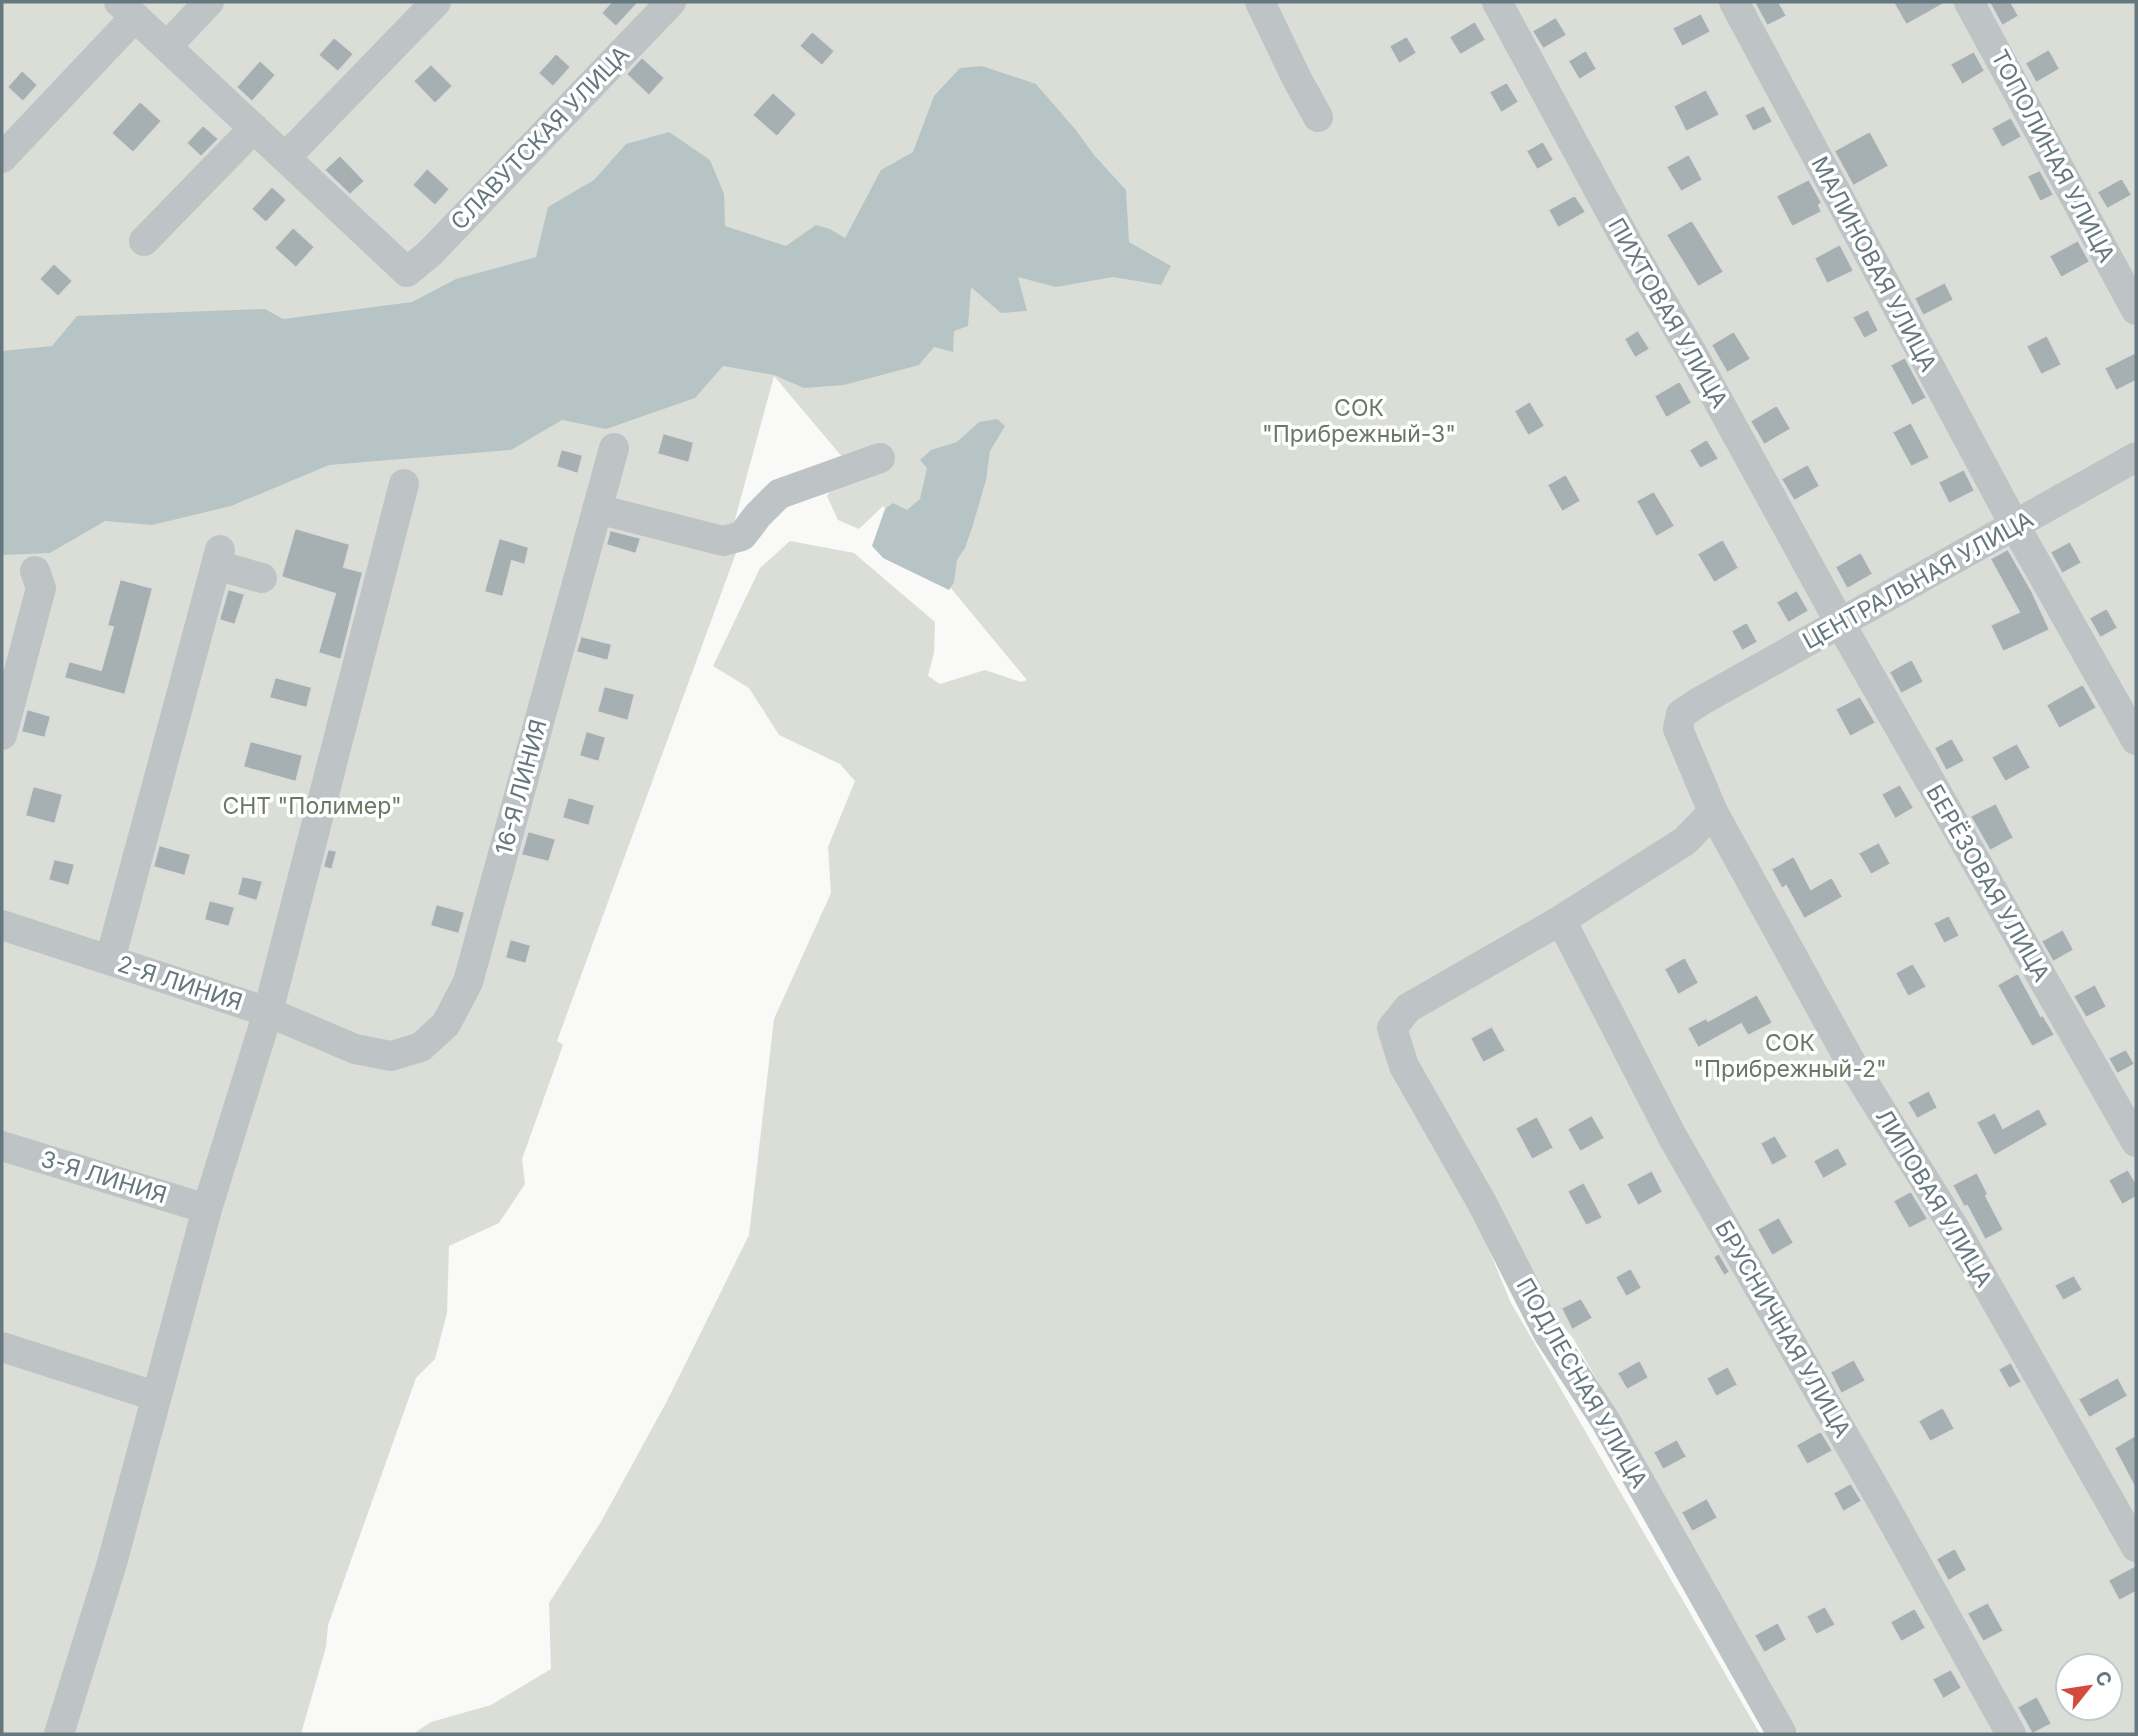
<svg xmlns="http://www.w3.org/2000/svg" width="2138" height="1736" font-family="Inter,sans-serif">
<rect width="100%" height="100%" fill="#f9f9f7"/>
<!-- green -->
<path fill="#daded7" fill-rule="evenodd" d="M2,2h2134v1732h-337l-226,-396 -95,-115 32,78 250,433h-1347l18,-12 60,-17 60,-36 -2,-66 53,-83 65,-119 82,-166 25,-216 57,-126 -3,-46 27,-66 -15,-17 -61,-29 -30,-47 -36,-22 47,-98 30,-27 64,12 81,69 -1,31 -6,23 12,8 45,-14 36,12 6,-2 -144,-174 -24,23 -21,-9 -11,-24 14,-21 13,-4 -80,-95 -43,158 5,19 -179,488 6,4 -41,114 3,25 -26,39 -50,23 -2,67 -12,46 -19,19 -88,247 -2,22 -25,87h-299zM2068,1666h42v42h-42z"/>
<!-- water -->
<path fill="#b6c4c6" d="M982,66l54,18 39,45 19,26 32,35 3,52 42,24 -10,19 -48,-8 -57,10 -38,-10 9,34 -26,2 -30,-26 -3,39 -14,5 -1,21 -19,-5 -15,18 -75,20 -40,3 -30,-13 -51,-9 -28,32 -89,31 -44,-9 -51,30 -182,15 -98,41 -79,19 -47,-4 -55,32 -48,2v-204l50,-5 25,-30 188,-7 18,10 129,-17 44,-23 80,-22 12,-50 46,-27 32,-36 43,-12 41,28 14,34 1,32 61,20 30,-21 14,4 15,9 36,-68 32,-18 21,-56 26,-28z
M997,419l8,7 -15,25 -4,29 -13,45 -8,23 -8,12 -3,22 -5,8 -66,-32 -11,-12 13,-37 8,-6 14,7 13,-11 7,-31 -7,-8 11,-10 26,-8 22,-20z"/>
<!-- building -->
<path fill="#a6b0b3" stroke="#dbdbd9" stroke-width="2" d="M611,2h28l-23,25 -15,-14z
M1754,2h25l8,14 -20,10z
M1893,2h54l-41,23z
M1989,2h22l8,14 -17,10z
M1701,13l10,19 -29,15 -10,-19z
M1556,17l11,18 -24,14 -11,-18z
M1475,21l11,19 -26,15 -11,-18z
M812,31l23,20 -13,15 -23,-20z
M1407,36l10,17 -18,11 -10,-18z
M334,37l20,17 -16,18 -20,-17z
M2049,49l11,20 -24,14 -11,-20z
M1586,50l11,19 -18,11 -11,-19z
M1974,51l11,20 -23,14 -12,-21z
M556,53l15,14 -18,20 -15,-14z
M642,57l23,21 -16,18 -23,-22z
M260,60l16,15 -24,27 -16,-15z
M431,64l22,22 -18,18 -22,-23z
M22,70l16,15 -15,17 -16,-15z
M1507,82l12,20 -18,11 -12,-21z
M1706,89l14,26 -34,17 -13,-26z
M773,92l24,22 -20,23 -25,-22z
M140,101l22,20 -29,32 -22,-20z
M1764,105l9,17 -20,10 -9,-17z
M2011,117l11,20 -20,11 -11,-20z
M203,125l16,14 -18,18 -15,-14z
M1870,131l19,35 -36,20 -19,-35z
M1543,141l11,19 -17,10 -11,-19z
M1689,154l14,26 -22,12 -15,-25z
M340,155l25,26 -15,14 -26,-25z
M427,168l23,21 -15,17 -23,-21z
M2040,170l14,25 -14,7 -13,-26z
M2122,178l10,17 -25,14 -10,-17z
M1809,179l13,24 -3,2 3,7 -30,15 -16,-31z
M272,186l15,14 -21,23 -15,-14z
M1575,195l11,17 -28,16 -10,-18z
M1692,220l32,52 -26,15 -32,-52z
M293,227l22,20 -19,21 -22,-20z
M2078,240l12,22 -29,16 -12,-22z
M1840,244l14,27 -27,13 -13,-26z
M54,263l19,18 -15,16 -19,-18z
M1945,282l9,18 -31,16 -9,-18z
M1868,309l11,22 -15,8 -12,-22z
M1638,330l12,19 -15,9 -11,-19z
M1734,331l17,28 -24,14 -16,-28z
M2047,335l15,30 -21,10 -15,-29z
M2136,352v29l-20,10 -12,-23z
M1905,357l22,41 -15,8 -22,-41z
M1680,381l12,22 -26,15 -12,-22z
M1530,401l15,25 -17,10 -14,-25z
M1777,405l14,24 -27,16 -14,-24z
M1911,422l19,36 -19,9 -19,-35z
M663,433l31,9 -5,21 -32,-9z
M1707,439l12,20 -19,10 -11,-19z
M561,449l22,6 -5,19 -22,-7z
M1808,464l12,22 -26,15 -13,-22z
M1964,469l11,22 -26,13 -11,-22z
M1566,474l15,27 -19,11 -15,-27z
M1654,491l21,35 -19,11 -20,-36z
M295,528l55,16 -6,23 19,5 -22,88 -23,-7 17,-59 -54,-17z
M610,530l31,8 -5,16 -30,-9z
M499,538l30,9 -4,18 -13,-4 -9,36 -19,-5z
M1723,539l16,29 -25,15 -17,-29z
M2070,541l12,22 -20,11 -12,-22z
M2008,549l24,42 18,39 -47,22 -13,-27 29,-13 -29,-53z
M1861,552l12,22 -26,15 -12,-22z
M120,579l33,9 -28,107 -61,-17 5,-17 32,9 12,-43 -6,-1z
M228,589l17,5 -10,31 -16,-5z
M1797,590l12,21 -21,12 -12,-21z
M2107,608l11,20 -18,10 -11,-20z
M1747,622l11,20 -16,9 -11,-20z
M581,636l31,8 -4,17 -32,-9z
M1912,659l12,23 -23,12 -12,-22z
M275,677l37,10 -5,21 -38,-10z
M2083,684l14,24 -38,21 -13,-24z
M604,686l31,8 -7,27 -31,-9z
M1860,696l16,27 -26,14 -15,-28z
M27,709l24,7 -6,22 -24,-6z
M586,731l20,6 -7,25 -20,-6z
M1952,738l13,23 -19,10 -12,-23z
M250,741l53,14 -7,27 -53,-15z
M2017,743l14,25 -26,14 -14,-25z
M1900,784l14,24 -19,11 -14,-25z
M33,786l30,8 -8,30 -30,-8z
M568,797l27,8 -6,21 -27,-8z
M1996,803l18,35 -24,13 -20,-35z
M528,831l28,8 -7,23 -28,-7z
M1879,842l12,22 -20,11 -13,-22z
M159,845l32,9 -6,22 -32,-9z
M328,849l9,2 -5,19 -9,-3z
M1794,856l17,33 21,-12 11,20 -39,22 -18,-33 -4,3 -11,-20z
M54,859l21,5 -6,22 -21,-6z
M242,876l21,5 -6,20 -20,-6z
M209,900l26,7 -6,20 -25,-7z
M436,904l29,8 -6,22 -29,-8z
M1949,915l11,21 -16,8 -11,-21z
M2063,929l11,21 -21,12 -12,-21z
M510,939l21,6 -5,19 -21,-6z
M1685,957l14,26 -21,12 -14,-26z
M1913,963l14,24 -19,10 -13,-24z
M2018,973l23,43 2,-1 12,20 -23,12 -35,-62z
M2095,984l12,23 -21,11 -13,-22z
M1757,994l16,29 -25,13 -7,-12 -43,24 -11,-20 19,-10 2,3z
M1492,1026l14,25 -23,12 -13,-25z
M2126,1049l9,15 -18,10 -9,-16z
M1929,1090l9,18 -21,11 -10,-17z
M2039,1108l9,17 -54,31 -18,-34 19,-10 8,16z
M1592,1115l13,23 -25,14 -13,-23z
M1537,1116l17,32 -22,12 -17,-32z
M1775,1135l13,22 -16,9 -12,-23z
M1838,1147l10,18 -25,14 -10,-18z
M2128,1169l8,14v14l-14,8 -14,-25z
M1652,1170l11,22 -25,14 -12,-22z
M1977,1172l11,22 -2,2 18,34 -19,10 -18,-34 -3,1 -12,-22z
M1584,1182l19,36 -17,8 -19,-35z
M1911,1191l17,28 -19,10 -16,-28z
M1779,1217l15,26 -22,13 -15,-27z
M1719,1253l11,19 -6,4 -11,-19z
M1631,1268l11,20 -16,9 -11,-20z
M2074,1275l9,15 -20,11 -9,-16z
M1581,1298l12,20 -21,12 -11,-22z
M1854,1359l12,22 -25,13 -11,-22z
M1640,1360l9,18 -22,12 -10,-17z
M2011,1362l11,20 -13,7 -11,-20z
M1728,1366l10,19 -22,12 -10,-19z
M2118,1377l10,19 -39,22 -11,-19z
M1943,1407l12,22 -25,13 -12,-21z
M1821,1431l12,20 -26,14 -11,-20z
M2136,1435v55l-22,-42z
M1677,1439l10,18 -24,13 -10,-18z
M1851,1483l11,18 -19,11 -10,-19z
M1707,1498l11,20 -26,14 -11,-20z
M1955,1548l12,22 -19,11 -12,-22z
M2136,1565v27l-17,9 -11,-21z
M1988,1602l16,29 -21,11 -16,-29z
M1825,1606l11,19 -20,10 -10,-19z
M1915,1608l11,20 -25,14 -11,-20z
M1778,1622l9,18 -23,13 -10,-18z
M1951,1669l11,19 -19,11 -11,-20z
M2037,1696l15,28 -20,10 -15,-27z"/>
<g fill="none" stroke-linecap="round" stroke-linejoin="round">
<!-- minor -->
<path stroke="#bec4c6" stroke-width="30" d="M119,2l288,270 23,-19 241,-251
M1260,2l37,77 21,38
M1497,2l131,242 63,107 149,272 296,519
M1734,2l281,524 121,214
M1969,2l167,308
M167,46l42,-44
M286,157l150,-155
M2,158l133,-141
M144,241l110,-113
M2136,457l-437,245 -18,12 -3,15 35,83 136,247 106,170 181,318
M597,509l126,32 19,-5 16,-21 21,-21 101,-36
M216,565l46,13
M2,735l39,-147 -6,-17
M1713,812l-28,29 -124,79 -153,88 -16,20 12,38 78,137 66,130 57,87 177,314
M1561,920l111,216 212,369 127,229
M2,925l266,87 87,37 36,7 30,-9 25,-23 22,-42 146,-534
M110,960l110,-410
M2,1146l205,63
M2,1347l153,49
M59,1734l53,-171 95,-354 61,-197 136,-528"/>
</g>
<g text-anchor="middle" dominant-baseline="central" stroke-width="7" stroke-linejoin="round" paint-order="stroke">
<!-- street labels -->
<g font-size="23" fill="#66787f" stroke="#fff">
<text transform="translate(540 138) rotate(-46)">СЛАВУТСКАЯ УЛИЦА</text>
<text transform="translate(2053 156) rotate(62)">ТОПОЛИНАЯ УЛИЦА</text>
<text transform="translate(1874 264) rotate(62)">МАЛИНОВАЯ УЛИЦА</text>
<text transform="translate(1668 313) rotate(60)">ПИХТОВАЯ УЛИЦА</text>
<text transform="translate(1918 580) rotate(-29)">ЦЕНТРАЛЬНАЯ УЛИЦА</text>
<text transform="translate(521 787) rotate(-75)">16-Я ЛИНИЯ</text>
<text transform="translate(1988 883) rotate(60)">БЕРЁЗОВАЯ УЛИЦА</text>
<text transform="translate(180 983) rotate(18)">2-Я ЛИНИЯ</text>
<text transform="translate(104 1177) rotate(17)">3-Я ЛИНИЯ</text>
<text transform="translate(1934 1198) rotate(59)">ЛИПОВАЯ УЛИЦА</text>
<text transform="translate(1783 1329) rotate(60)">БРУСНИЧНАЯ УЛИЦА</text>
<text transform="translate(1582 1383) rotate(60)">ПОДЛЕСНАЯ УЛИЦА</text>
</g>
<!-- park labels -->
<g font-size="23" fill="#6b7865" stroke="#fff">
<text x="1359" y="408">СОК<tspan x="1359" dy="26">"Прибрежный-3"</tspan></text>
<text x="312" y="806">СНТ "Полимер"</text>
<text x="1790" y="1043">СОК<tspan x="1790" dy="26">"Прибрежный-2"</tspan></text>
</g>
</g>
<!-- border -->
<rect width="2138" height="1736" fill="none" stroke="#66787f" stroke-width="7"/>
<!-- north arrow -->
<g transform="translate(2089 1687) rotate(60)"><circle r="33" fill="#ffffff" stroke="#c2c9cc" stroke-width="2"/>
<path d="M0-5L12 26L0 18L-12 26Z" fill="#d44a3d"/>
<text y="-10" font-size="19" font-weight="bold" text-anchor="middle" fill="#66787f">С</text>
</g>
</svg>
